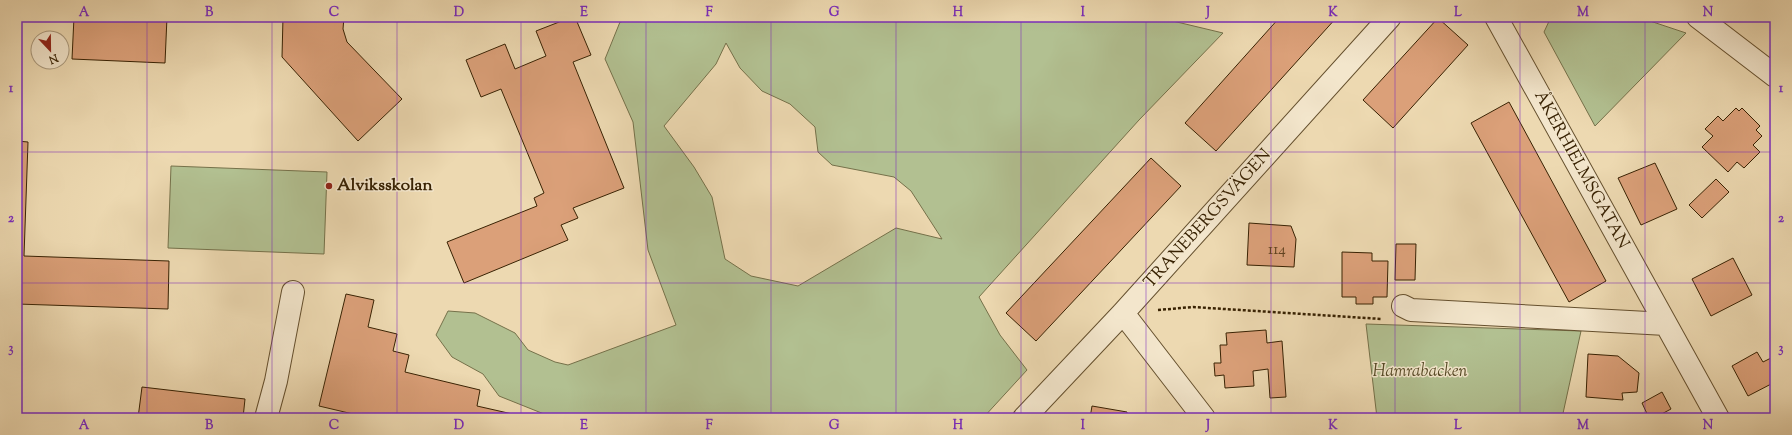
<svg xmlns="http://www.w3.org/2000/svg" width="1792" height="435" font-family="'Sorts Mill Goudy',serif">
<rect width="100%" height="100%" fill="#edd9b1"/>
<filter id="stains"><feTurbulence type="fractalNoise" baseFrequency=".005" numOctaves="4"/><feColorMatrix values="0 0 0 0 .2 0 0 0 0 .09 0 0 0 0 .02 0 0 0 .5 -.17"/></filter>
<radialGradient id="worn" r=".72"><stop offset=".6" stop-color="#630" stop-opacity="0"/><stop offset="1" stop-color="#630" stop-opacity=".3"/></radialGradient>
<!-- green -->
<path fill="#b2c091" stroke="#75714a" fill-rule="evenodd" d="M644,17h512l67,16 -84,87 -160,177 21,38 27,35 -44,48h-429l-55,-22 -16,-22 -31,-17 -16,-22 12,-24 27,2 40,20 13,17 27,12 13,3 108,-40 -28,-75 -15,-128 -28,-63 15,-37zM726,43l14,25 22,23 28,13 25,23 3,25 14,13 62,12 17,14 31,48 -46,-11 -98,58 -47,-10 -26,-17 -13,-62 -18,-30 -30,-41 52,-62z
M1551,17h87l48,16 -91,93 -51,-94z
M171,166l156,6 -3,82 -156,-6z
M1366,324l215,7 -19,87h-185z"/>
<!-- building -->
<path fill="#dba079" stroke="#382203" d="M17,17h2l-1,34h-1z
M74,17h93l-2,46 -93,-4z
M283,17h61l-1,12 4,13 55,57 -44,42 -76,-84z
M572,17h3l16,38 -18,7 51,126 -51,20 5,10 -17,7 7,15 -104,43 -17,-41 90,-36 -3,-8 10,-5 -43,-104 -20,8 -15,-37 39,-16 10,25 31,-13 -10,-25z
M1280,17h57l-121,134 -31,-28z
M1438,18l30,27 -75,83 -30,-28z
M1509,102l97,179 -37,21 -98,-179z
M1736,108l3,3 3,-3 18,18 -4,4 6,6 -9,9 7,7 -16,16 -7,-6 -9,10 -26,-25 11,-11 -8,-7 13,-13 5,5z
M17,141l11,1 -4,114 145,5 -1,48 -151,-5z
M1151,158l30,28 -145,155 -30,-28z
M1655,163l22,46 -36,16 -23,-47z
M1716,179l13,13 -27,26 -13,-13z
M1249,223l42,3 5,13 -2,28 -47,-2z
M1396,244h20l-1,36h-20z
M1342,252l30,1v8h16l-1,36h-14v7h-17v-7h-14z
M1733,258l19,37 -41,21 -19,-37z
M346,294l28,6 -6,27 29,7 -4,17 16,4 -4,17 75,18 -3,16 53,12h-160l-51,-12z
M1266,330l1,13 15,-2 4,56 -16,1 -2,-29 -15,2 1,15 -29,2 -1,-13 -9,1 -1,-13h7l-1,-18h7l-1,-12z
M1757,352l6,10 12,-6v26l-27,14 -16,-30z
M1588,354l30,2 21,17 -2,19 -15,1 1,7 -37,-3z
M142,387l103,12 -2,19h-105z
M1662,392l9,17 -17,9h-5l-7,-15z
M1092,406l35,6v6h-37z"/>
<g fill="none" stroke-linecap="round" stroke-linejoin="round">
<defs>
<path id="minor" d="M1496,17l222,401
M1698,17l77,59
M1403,306l8,4 255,14
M1123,313l81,105
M266,418l10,-37 17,-89
M1024,418l99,-105 267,-296"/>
</defs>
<!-- minor casing -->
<use href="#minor" stroke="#65502e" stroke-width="24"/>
<!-- path -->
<path stroke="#382203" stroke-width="2.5" stroke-dasharray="3 2" stroke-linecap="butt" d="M1158,310l35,-3 189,12"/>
<!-- minor -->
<use href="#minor" stroke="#f3e6cc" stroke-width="22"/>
</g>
<!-- grid -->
<path fill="none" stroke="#7b2cbf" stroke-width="1" stroke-opacity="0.55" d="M147,17v401M272,17v401M397,17v401M521,17v401M646,17v401M771,17v401M896,17v401M1021,17v401M1146,17v401M1271,17v401M1395,17v401M1520,17v401M1645,17v401M17,152h1758M17,283h1758"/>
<!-- markers -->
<circle fill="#8f2418" stroke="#f3e6cc" stroke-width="1.5" cx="329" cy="186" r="4"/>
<g text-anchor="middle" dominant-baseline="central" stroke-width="3" stroke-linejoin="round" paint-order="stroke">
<!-- number labels -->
<g font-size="15" fill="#614220">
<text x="1277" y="250">114</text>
</g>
<!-- street labels -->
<g font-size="17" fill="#382203" stroke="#f3e6cc">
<text transform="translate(1581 170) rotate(61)">ÅKERHIELMSGATAN</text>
<text transform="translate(1208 219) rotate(-48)">TRANEBERGSVÄGEN</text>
</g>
<!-- poi labels -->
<g font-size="17" font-weight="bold" fill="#382203" stroke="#f3e6cc" text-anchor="start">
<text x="337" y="186">Alviksskolan</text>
</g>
<!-- park labels -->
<g font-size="17" font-style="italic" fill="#564a26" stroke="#f3e6cc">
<text x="1420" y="372">Hamrabacken</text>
</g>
</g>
<!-- margin -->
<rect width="1792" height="435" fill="none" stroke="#edd9b1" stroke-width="44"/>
<!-- north arrow -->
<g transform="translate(50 50) rotate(158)"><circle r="19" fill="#f3e6cc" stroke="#a8987c"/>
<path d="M0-3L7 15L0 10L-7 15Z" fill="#8f2418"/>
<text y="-6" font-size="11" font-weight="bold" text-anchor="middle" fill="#382203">N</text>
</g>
<rect x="22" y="22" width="1748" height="391" fill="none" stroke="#7b2cbf" stroke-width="1.5"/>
<g font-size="13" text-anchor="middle" font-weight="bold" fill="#7b2cbf">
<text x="84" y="16">A</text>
<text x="209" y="16">B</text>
<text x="334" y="16">C</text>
<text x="459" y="16">D</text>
<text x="584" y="16">E</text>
<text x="709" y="16">F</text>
<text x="834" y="16">G</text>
<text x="958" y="16">H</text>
<text x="1083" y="16">I</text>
<text x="1208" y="16">J</text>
<text x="1333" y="16">K</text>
<text x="1458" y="16">L</text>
<text x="1583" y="16">M</text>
<text x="1708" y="16">N</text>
<text x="11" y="92">1</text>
<text x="1781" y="92">1</text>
<text x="11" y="222">2</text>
<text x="1781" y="222">2</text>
<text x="11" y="352">3</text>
<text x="1781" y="352">3</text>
<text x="84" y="429">A</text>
<text x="209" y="429">B</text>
<text x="334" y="429">C</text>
<text x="459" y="429">D</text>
<text x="584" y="429">E</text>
<text x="709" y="429">F</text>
<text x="834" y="429">G</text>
<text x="958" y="429">H</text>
<text x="1083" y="429">I</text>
<text x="1208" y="429">J</text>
<text x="1333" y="429">K</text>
<text x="1458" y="429">L</text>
<text x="1583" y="429">M</text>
<text x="1708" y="429">N</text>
</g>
<rect width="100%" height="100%" filter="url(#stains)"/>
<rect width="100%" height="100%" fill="url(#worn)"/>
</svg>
